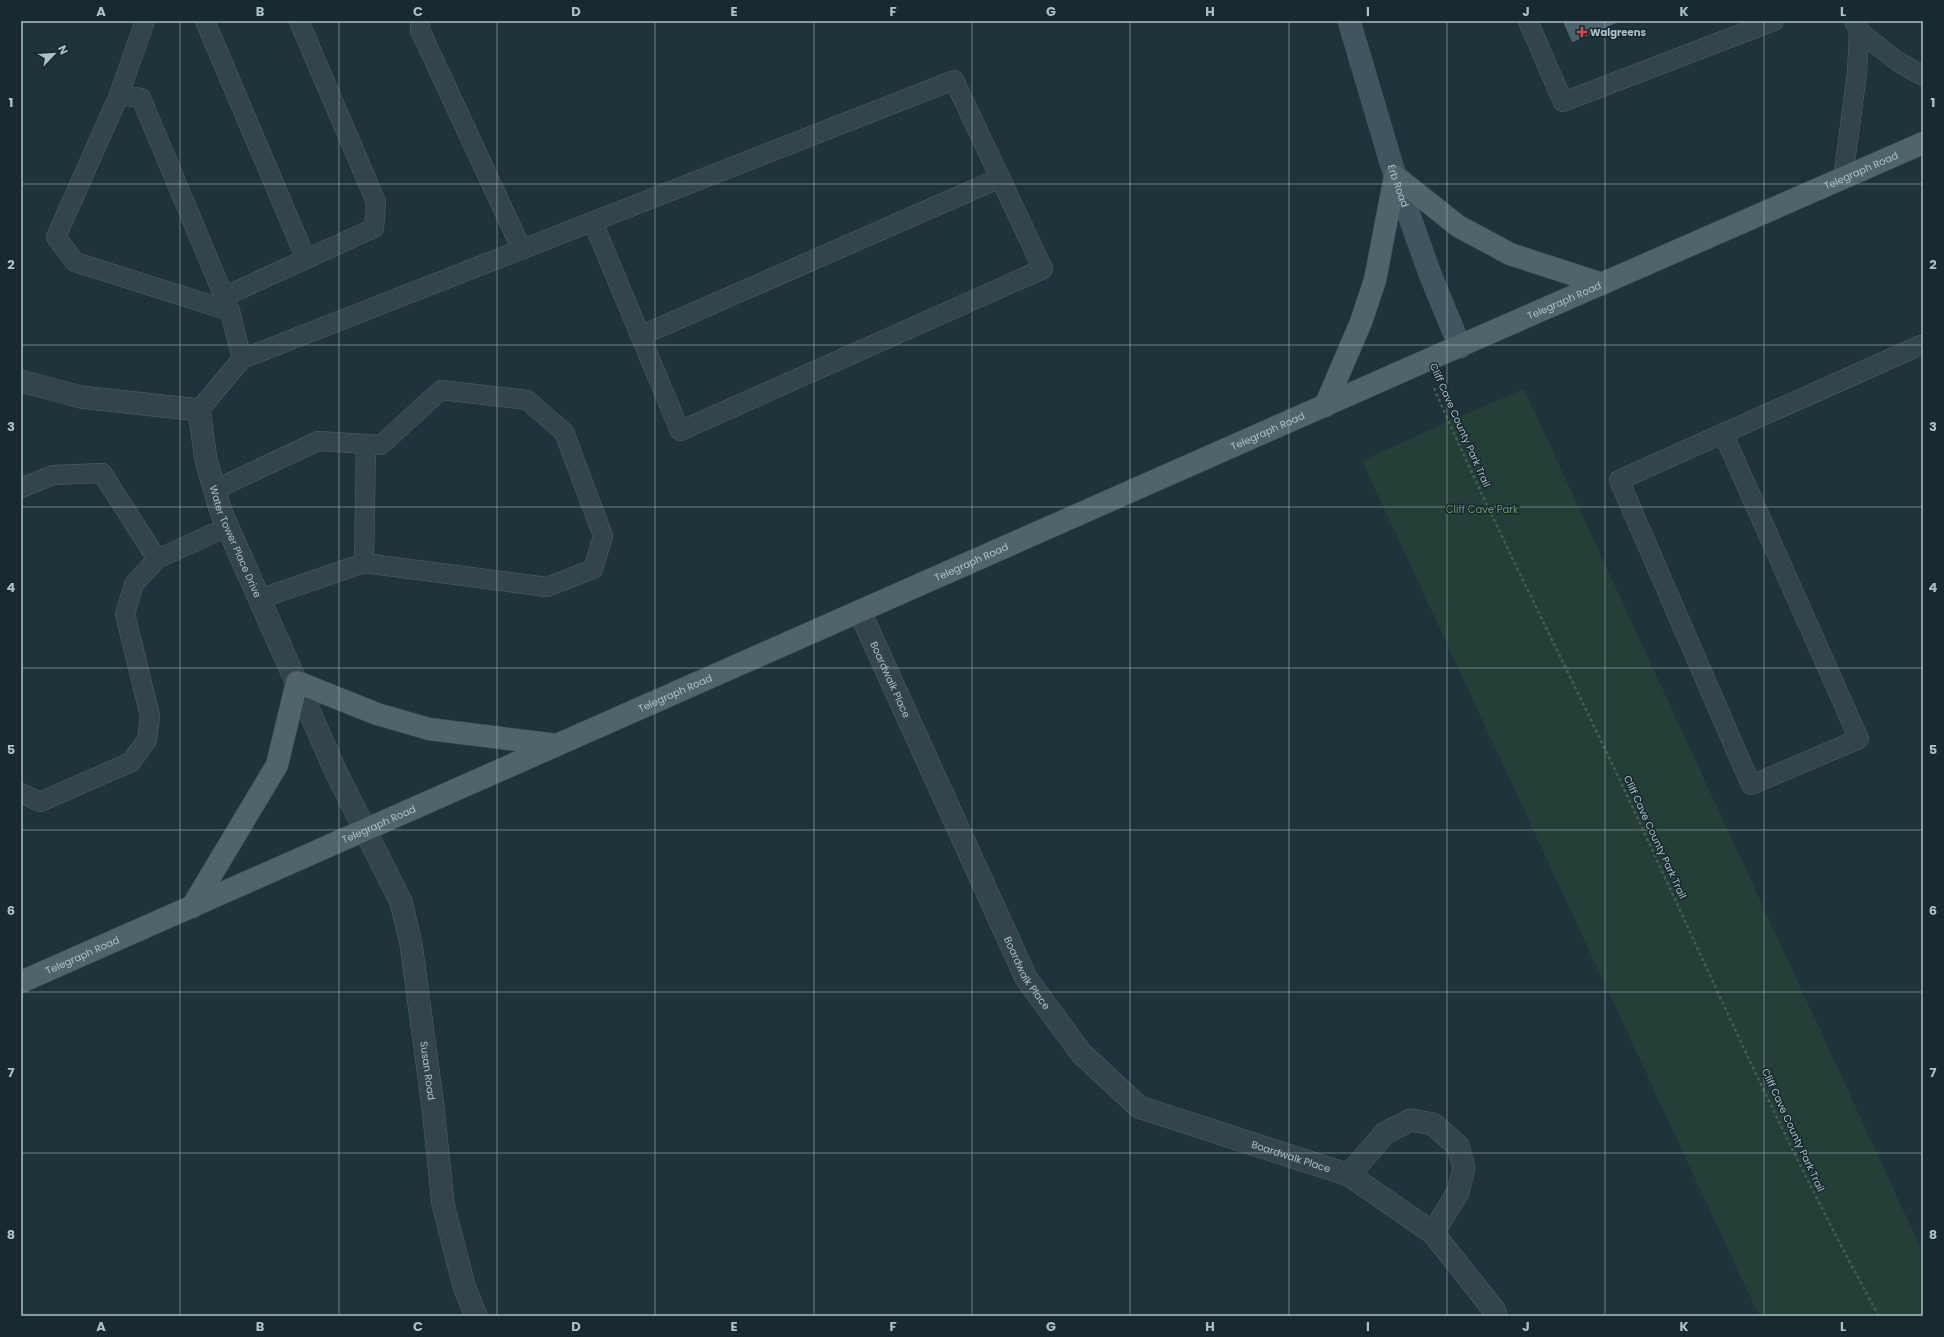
<svg xmlns="http://www.w3.org/2000/svg" width="1944" height="1337" font-family="Poppins,sans-serif">
<rect width="100%" height="100%" fill="#1f343a"/>
<!-- green -->
<path fill="#243f38" d="M1524,389l399,864v63h-164l-397,-855 87,-40z"/>
<!-- building -->
<path fill="#4a6269" stroke="#1a2b31" d="M1562,21h60l-50,22z"/>
<g fill="none" stroke-linecap="round" stroke-linejoin="round">
<defs>
<path id="lane" d="M205,21l101,238
M420,21v9l102,220
M1528,21l35,81 211,-81
M1859,31l38,30 26,15
M119,95l26,-74
M1843,178l14,-105 2,-42 -5,-10
M223,297l151,-69 2,-26 -77,-181
M230,311l-155,-49 -19,-25 63,-142 22,3 89,213 12,48
M640,336l360,-158
M199,410l43,-51 712,-279 89,189 -363,162 -87,-209
M1723,433l136,306 -108,46 -132,-305 302,-135
M21,488l32,-13 49,-2 55,86 70,-32
M214,490l104,-49 63,4 60,-55 86,10 37,32 39,104 -10,33 -46,18 -183,-24 -105,36
M364,563l2,-119
M21,793l19,9 91,-40 16,-22 3,-24 -25,-102 9,-30 23,-25"/>
<g id="street">
<path id="s1" d="M21,381l60,16 118,13 7,50 15,52 116,262 64,128 10,42 22,163 10,97 21,82 12,30"/>
<path id="s2" d="M860,612l166,366 55,75 58,54 210,68 84,58 61,77 2,6"/>
<path d="M1349,1175l36,-42 26,-13 22,4 25,22 6,22 -6,24 -25,41"/>
</g>
<g id="secondary">
<path id="s3" d="M1349,21l46,155 35,98 30,73"/>
</g>
<g id="primary">
<path d="M1325,406l36,-84 14,-42 20,-104 63,50 52,28 92,30"/>
<path d="M192,907l85,-142 20,-83 80,32 52,15 128,16"/>
<path id="s4" d="M21,982l1402,-620 500,-219"/>
</g>
</defs>
<!-- lane casing -->
<use href="#lane" stroke="#506268" stroke-width="20"/>
<!-- street casing -->
<use href="#street" stroke="#506268" stroke-width="23"/>
<!-- secondary casing -->
<use href="#secondary" stroke="#506268" stroke-width="23"/>
<!-- primary casing -->
<use href="#primary" stroke="#3f5057" stroke-width="23"/>
<!-- path -->
<path stroke="#435d57" stroke-width="2.5" stroke-dasharray="3 3" stroke-linecap="butt" d="M1434,388c61,141 132,277 197,416 80,172 156,346 248,512"/>
<!-- lane -->
<use href="#lane" stroke="#33454b" stroke-width="19"/>
<!-- street -->
<use href="#street" stroke="#33454b" stroke-width="22"/>
<!-- secondary -->
<use href="#secondary" stroke="#40555e" stroke-width="22"/>
<!-- primary -->
<use href="#primary" stroke="#50646b" stroke-width="22"/>
</g>
<!-- grid -->
<path fill="none" stroke="#adc0c7" stroke-width="1" stroke-opacity="0.55" d="M180,21v1295M339,21v1295M497,21v1295M655,21v1295M814,21v1295M972,21v1295M1130,21v1295M1289,21v1295M1447,21v1295M1605,21v1295M1764,21v1295M21,184h1902M21,345h1902M21,507h1902M21,668h1902M21,830h1902M21,992h1902M21,1153h1902"/>
<!-- markers -->
<path fill="#e0444e" stroke="#18292f" stroke-width="1.5" d="M1580 26h4v4h4v4h-4v4h-4v-4h-4v-4h4z"/>
<g text-anchor="middle" dominant-baseline="central" stroke-width="3" stroke-linejoin="round" paint-order="stroke">
<!-- poi labels -->
<g font-size="10" font-weight="bold" fill="#adc0c7" stroke="#18292f" text-anchor="start">
<text x="1590" y="32">Walgreens</text>
</g>
<!-- street labels -->
<g font-size="10" fill="#adc0c7" stroke="#18292f">
<text stroke="none"><textPath href="#s4" startOffset="2011">Telegraph Road</textPath></text>
<text stroke="none"><textPath href="#s3" startOffset="172">Erb Road</textPath></text>
<text stroke="none"><textPath href="#s4" startOffset="1687">Telegraph Road</textPath></text>
<text transform="translate(1460 425) rotate(66)">Cliff Cave County Park Trail</text>
<text stroke="none"><textPath href="#s4" startOffset="1363">Telegraph Road</textPath></text>
<text stroke="none"><textPath href="#s1" startOffset="318">Water Tower Place Drive</textPath></text>
<text stroke="none"><textPath href="#s4" startOffset="1039">Telegraph Road</textPath></text>
<text stroke="none"><textPath href="#s2" startOffset="74">Boardwalk Place</textPath></text>
<text stroke="none"><textPath href="#s4" startOffset="715">Telegraph Road</textPath></text>
<text stroke="none"><textPath href="#s4" startOffset="391">Telegraph Road</textPath></text>
<text transform="translate(1655 837) rotate(65)">Cliff Cave County Park Trail</text>
<text stroke="none"><textPath href="#s4" startOffset="67">Telegraph Road</textPath></text>
<text stroke="none"><textPath href="#s2" startOffset="398">Boardwalk Place</textPath></text>
<text stroke="none"><textPath href="#s1" startOffset="886">Susan Road</textPath></text>
<text transform="translate(1793 1130) rotate(65)">Cliff Cave County Park Trail</text>
<text stroke="none"><textPath href="#s2" startOffset="734">Boardwalk Place</textPath></text>
</g>
<!-- park labels -->
<g font-size="10" fill="#699a63" stroke="#18292f">
<text x="1482" y="509">Cliff Cave Park</text>
</g>
</g>
<!-- border -->
<rect width="1944" height="1337" fill="none" stroke="#18292f" stroke-width="44"/>
<!-- north arrow -->
<g transform="translate(54 54) rotate(65)" stroke="#18292f" stroke-width="3" paint-order="stroke">
<path d="M0-3L7 15L0 10L-7 15Z" fill="#adc0c7"/>
<text y="-6" font-size="11" font-weight="bold" text-anchor="middle" fill="#adc0c7">N</text>
</g>
<rect x="22" y="22" width="1900" height="1293" fill="none" stroke="#adc0c7" stroke-width="1.5"/>
<g font-size="13" text-anchor="middle" font-weight="bold" fill="#adc0c7">
<text x="101" y="16">A</text>
<text x="260" y="16">B</text>
<text x="418" y="16">C</text>
<text x="576" y="16">D</text>
<text x="734" y="16">E</text>
<text x="893" y="16">F</text>
<text x="1051" y="16">G</text>
<text x="1210" y="16">H</text>
<text x="1368" y="16">I</text>
<text x="1526" y="16">J</text>
<text x="1684" y="16">K</text>
<text x="1843" y="16">L</text>
<text x="11" y="107">1</text>
<text x="1933" y="107">1</text>
<text x="11" y="269">2</text>
<text x="1933" y="269">2</text>
<text x="11" y="431">3</text>
<text x="1933" y="431">3</text>
<text x="11" y="592">4</text>
<text x="1933" y="592">4</text>
<text x="11" y="754">5</text>
<text x="1933" y="754">5</text>
<text x="11" y="915">6</text>
<text x="1933" y="915">6</text>
<text x="11" y="1077">7</text>
<text x="1933" y="1077">7</text>
<text x="11" y="1239">8</text>
<text x="1933" y="1239">8</text>
<text x="101" y="1331">A</text>
<text x="260" y="1331">B</text>
<text x="418" y="1331">C</text>
<text x="576" y="1331">D</text>
<text x="734" y="1331">E</text>
<text x="893" y="1331">F</text>
<text x="1051" y="1331">G</text>
<text x="1210" y="1331">H</text>
<text x="1368" y="1331">I</text>
<text x="1526" y="1331">J</text>
<text x="1684" y="1331">K</text>
<text x="1843" y="1331">L</text>
</g>
</svg>
